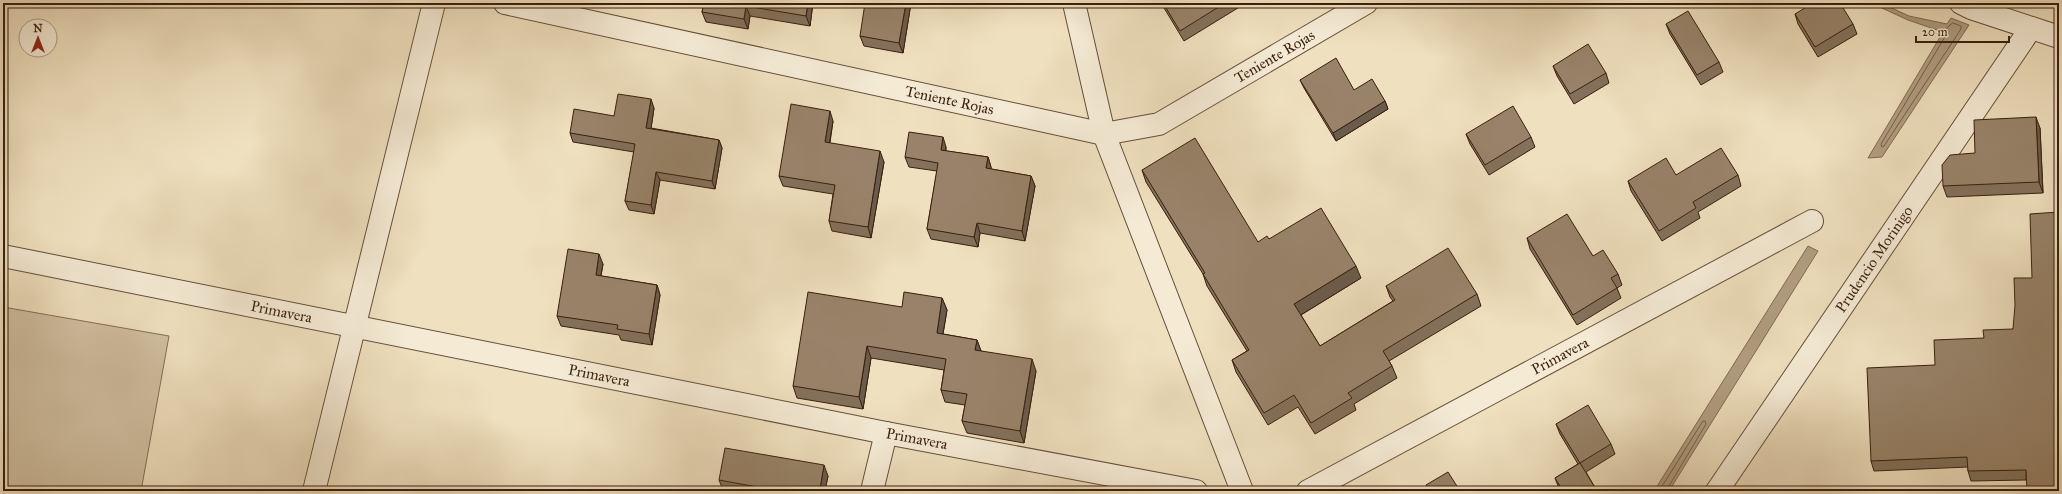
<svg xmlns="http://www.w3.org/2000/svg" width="2062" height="494" font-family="'IM FELL Great Primer',serif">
<rect width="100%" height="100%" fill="#efe0bf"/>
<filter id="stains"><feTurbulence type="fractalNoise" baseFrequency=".005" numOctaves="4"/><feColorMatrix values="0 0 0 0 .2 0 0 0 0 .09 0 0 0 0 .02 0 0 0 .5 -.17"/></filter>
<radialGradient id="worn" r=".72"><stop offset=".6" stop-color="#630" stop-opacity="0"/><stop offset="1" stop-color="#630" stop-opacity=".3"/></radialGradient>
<!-- green -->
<path fill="#d0bfa1" stroke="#846f57" d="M3,307l166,29 -28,155h-138z"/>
<!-- water -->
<path fill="#b19e82" stroke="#816b53" d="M1871,3h10l28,13 38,8 4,-6 18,7 -87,132 -14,1 75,-126 -35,-12z
M1808,246l10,5 -149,240h-15z"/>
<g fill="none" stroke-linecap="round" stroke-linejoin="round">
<!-- shore -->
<path stroke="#755e48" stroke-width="1" d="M1953,23l8,3v3l-77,117 -2,1 -1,-3 65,-109v-6z
M1659,491l44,-70h2l1,3 -40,67"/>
<defs>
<g id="minor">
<path id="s1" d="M505,3l599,131 55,-10 207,-121"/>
<path d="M1074,3l30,131 138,357"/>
<path d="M1961,3l10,5 88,29"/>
<path id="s2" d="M3,256l883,177 310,58"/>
<path d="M314,491l120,-488"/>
<path d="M872,491l14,-58"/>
<path id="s3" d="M1308,491l504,-270"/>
<path id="s4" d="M1717,491l314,-463"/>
</g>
</defs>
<!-- minor casing -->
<use href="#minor" stroke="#664f3a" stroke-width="24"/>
<!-- minor -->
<use href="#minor" stroke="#f5ebd5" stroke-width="22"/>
</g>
<!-- wall -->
<path fill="#83715b" stroke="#391f0d" d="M704,3h109l-3,23 -60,-10 -2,13 -42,-7 -4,-10z
M911,3l-8,50 -39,-7 -4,-10z
M1161,3h85l-62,38z
M1795,14l58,10 4,10 -39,23 -20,-33z
M1666,24l53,38 4,10 -22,13 -31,-51z
M1553,66l53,7 3,10 -35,21 -17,-28z
M1300,80l54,10 31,11 3,8 -52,32 -32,-53z
M654,108l-3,20 68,12 3,8 -7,41 -55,-9 -6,34 -25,-4 -4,-9 9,-49 -61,-10 -3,-9 44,-17z
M833,121l-3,22 54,19 -13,76 -39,-7 -3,-10 4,-27 -50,-8 -4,-10z
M2040,128l3,65 -96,4 -4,-11 32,-33z
M1466,134l65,3 4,10 -46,28 -19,-31z
M946,147v4l42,6 3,10v2l40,7 4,10 -10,55 -45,-8 -2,14 -47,-8 -4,-10 10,-58 -28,-4 -4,-10z
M1142,170l116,72 11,-3 92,39 -60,37 19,31 73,-45 -3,-4 -4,-11 91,8 4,12 -92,55 3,5 5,12 -43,26 2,6 -41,24 -17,-27 -30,18 -32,-53 -4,-12 15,-9 -40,-65 -4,-12 -57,-92z
M1676,175h62l3,11 -43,26 2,6 -38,23 -31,-50 -3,-10z
M1527,238l66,18 25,18 4,11 -5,3 4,10 -44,27 -47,-76z
M603,264l-2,12 56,9 3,10 -8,50 -31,-5 -2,-5 -58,-9 -4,-10z
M2032,278l-6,202 -55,1 -3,-10v-4l-94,4 -3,-10 64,-96 49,-27 29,-9z
M942,298l5,12 -4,24 34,6 4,11 55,20 -12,72 -57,-10 -5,-12 3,-16 -20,-3 -4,-12 3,-20 -73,-12 -8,51 -66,-11 -4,-12 109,-79z
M1556,424l55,20 4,10 -29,18 11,19h-37l-5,-13 23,-14 -18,-30z
M828,476l-3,14 2,1h-98l-6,-1 -4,-10z"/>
<!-- shaded-wall -->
<path fill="#6a5c4a" stroke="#391f0d" d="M808,3h5l-3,23 -4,-10z
M906,3h5l-8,50 -4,-10z
M746,6l4,10 -2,13 -4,-10z
M651,99l3,9 -4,28 -4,-8z
M1385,101l3,8 -52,32 -3,-8z
M830,111l3,10 -5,31 -3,-10z
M2036,117l4,11 3,65 -4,-11z
M943,137l3,10 -2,13 -3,-10z
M719,140l3,8 -7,41 -3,-8z
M880,151l4,11 -13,76 -3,-11z
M988,157l3,10 -2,11 -3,-10z
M656,172l4,8 -6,34 -3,-9z
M1031,176l4,10 -10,55 -3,-10z
M977,223l3,10 -2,14 -4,-10z
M599,254l4,10 -4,21 -3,-10z
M1356,266l5,12 -62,38 -5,-12z
M657,285l3,10 -8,50 -3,-11z
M942,298l5,12 -6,35 -4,-12z
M977,340l4,11 -6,-1z
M867,346l4,12 -8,51 -4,-12z
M1032,359l4,12 -12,72 -4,-12z
M824,465l4,11 -3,15 -5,-2z"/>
<!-- building -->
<path fill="#98836a" stroke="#391f0d" d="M704,3h104l-2,13 -60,-10 -2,13 -42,-7z
M865,3h41l-7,40 -39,-7z
M1163,3h62l-45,28z
M1813,3h27l13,21 -38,23 -20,-33z
M1688,11l31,51 -22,13 -31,-51z
M1588,44l18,29 -36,21 -17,-28z
M1336,58l18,32 18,-11 13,22 -52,32 -33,-53z
M618,94l33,5 -5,29 73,12 -7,41 -56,-9 -5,33 -26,-4 10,-57 -65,-11 4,-24 40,7z
M791,104l39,7 -5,31 55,9 -12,76 -39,-6 6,-36 -56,-9z
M1513,106l18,31 -46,28 -19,-31z
M2036,117l3,65 -96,4 -1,-21 8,-10 25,-2 -1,-33z
M909,132l34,5 -2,13 47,7 -2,11 45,8 -9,55 -45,-8 -3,14 -47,-8 11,-66 -33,-6z
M1195,138l63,104 9,-6 2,3 52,-31 35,58 -62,38 26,42 75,-46 -9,-14 62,-38 29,46 -94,57 9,15 -44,27 4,5 -41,25 -17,-28 -30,18 -32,-53 17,-10 -46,-76 2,-1 -63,-103z
M1721,148l17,27 -45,27 3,6 -37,23 -31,-50 38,-23 10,17z
M2059,212v279h-32l-1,-21 -58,1 -1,-14 -96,4 -4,-93 68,-3 -1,-25 50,-2 -1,-8 30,-1 2,-24 -1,-27h18l-2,-64z
M1567,214l26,42 10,-6 15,24 -7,4 6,10 -44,27 -46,-77z
M568,249l31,5 -3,21 61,10 -8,49 -32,-5 1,-4 -61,-9z
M808,292l94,15 2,-15 38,6 -5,35 40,7 -2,10 57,9 -12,72 -58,-10 5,-27 -26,-4 5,-31 -79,-13 -8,51 -66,-11z
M1588,405l23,39 -31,19 -24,-39z
M725,448l99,17 -4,24 6,1v1h-52v-1l-55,-10z
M1580,463l17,28h-34l-8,-13z
M1448,472l12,19h-31l-3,-6z"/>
<g text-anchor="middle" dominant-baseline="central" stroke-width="3.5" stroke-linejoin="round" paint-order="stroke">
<!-- street labels -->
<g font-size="15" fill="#391f0d" stroke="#f5ebd5">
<text stroke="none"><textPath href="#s1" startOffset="803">Teniente Rojas</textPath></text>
<text stroke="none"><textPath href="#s1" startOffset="455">Teniente Rojas</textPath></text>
<text stroke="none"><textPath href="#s4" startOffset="280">Prudencio Morinigo</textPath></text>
<text stroke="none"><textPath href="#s2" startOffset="284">Primavera</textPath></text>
<text stroke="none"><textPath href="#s3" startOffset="286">Primavera</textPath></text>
<text stroke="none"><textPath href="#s2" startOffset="608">Primavera</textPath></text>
<text stroke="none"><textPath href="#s2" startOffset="932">Primavera</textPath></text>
</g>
</g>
<!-- margin -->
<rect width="2062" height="494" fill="none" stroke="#efe0bf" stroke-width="16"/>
<rect x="4" y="4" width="2054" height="486" fill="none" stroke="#391f0d" stroke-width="2"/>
<rect x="8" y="8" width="2046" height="478" fill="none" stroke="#391f0d"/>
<!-- north arrow -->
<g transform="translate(38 38)"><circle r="19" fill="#f5ebd5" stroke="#aa9985"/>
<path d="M0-3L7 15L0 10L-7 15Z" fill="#8f2418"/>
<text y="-6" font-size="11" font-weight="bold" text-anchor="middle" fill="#391f0d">N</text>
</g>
<!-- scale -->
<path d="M1916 36v6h93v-6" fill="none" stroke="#391f0d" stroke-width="2"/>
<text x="1922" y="36" font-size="12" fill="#391f0d" stroke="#f5ebd5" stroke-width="3" paint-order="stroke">20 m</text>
<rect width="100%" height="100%" filter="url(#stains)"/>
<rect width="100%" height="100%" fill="url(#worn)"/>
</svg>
